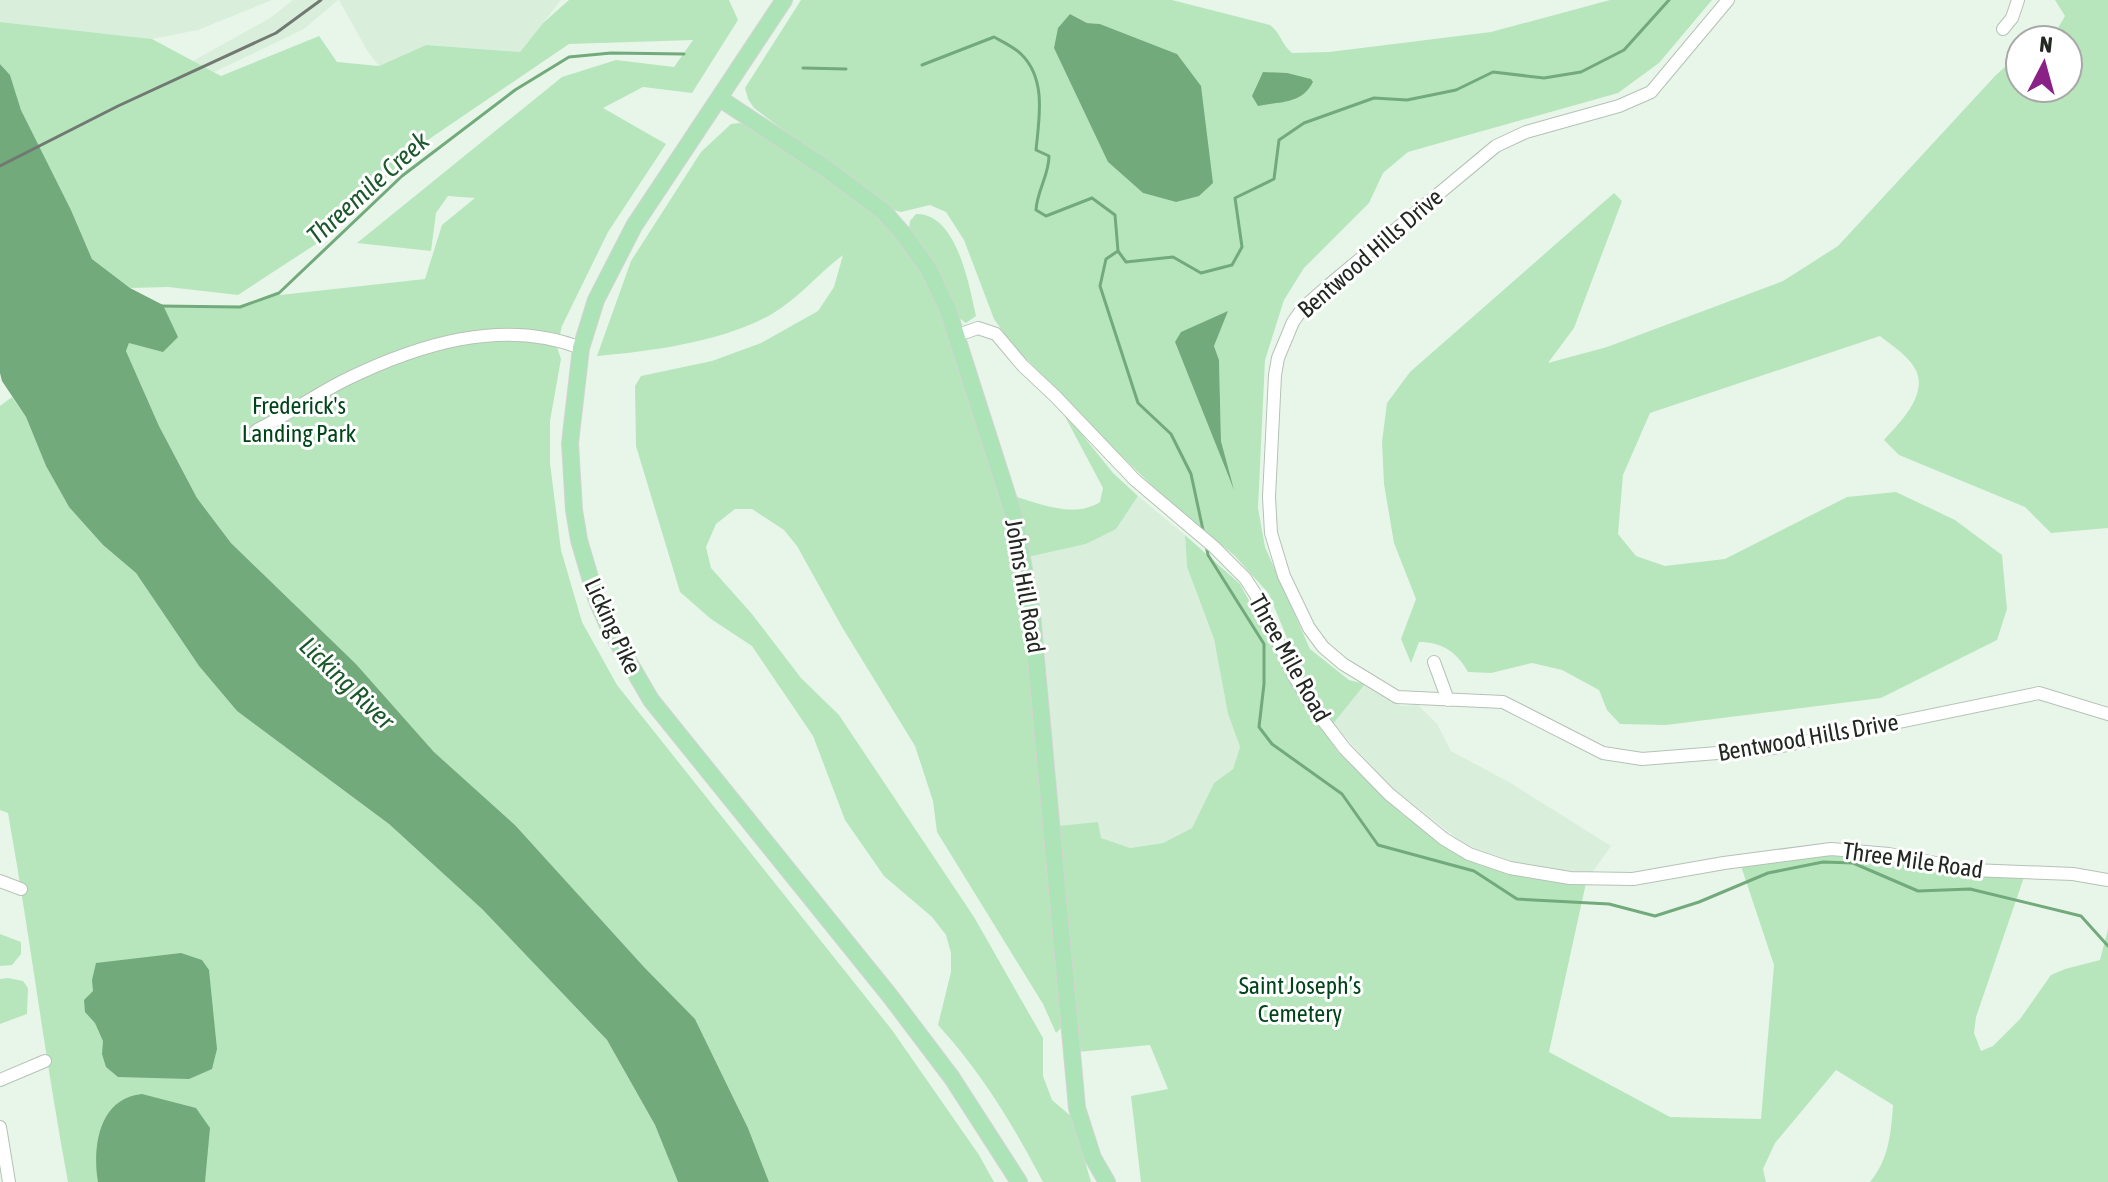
<svg xmlns="http://www.w3.org/2000/svg" width="2108" height="1182" font-family="'Asap Condensed',sans-serif">
<rect width="100%" height="100%" fill="#e8f6ea"/>
<!-- built -->
<path fill="#daeedc" d="M0,0h272l-74,30 -46,9 -152,-17z
M293,0h45l-34,29 -90,43 -21,-11 77,-43z
M339,0h222l-41,52 -94,-7 -47,21 -11,-14z
M1138,496l47,39 2,32 27,72 14,75 12,33 -7,22 -19,14 -22,45 -29,15 -33,5 -72,-22 -13,-174 -17,-95 58,-13 29,-15z
M1365,684l36,22 17,-1 19,19 14,27 58,31 102,64 -20,28 -57,-6 -66,-21 -77,-60 -58,-63z"/>
<!-- green -->
<path fill="#b7e6bd" fill-rule="evenodd" d="M569,0h160l9,20 -46,73 -49,-6 -40,21 63,36 -58,88 -46,94 -5,21 4,12 -11,62v42l11,87 21,72 35,63 275,345 87,125 15,27h-225l-21,-54 -53,-109 -51,-52 -129,-142 -81,-73 -78,-88 -125,-121 -34,-45 -38,-72 -33,-75 3,-8 48,-6 -14,-32 77,2 31,-11 154,-17 17,-54 33,-27 -27,-2 -12,17 -5,38 -74,-8 205,-166 54,-17 58,7 19,-27 -124,4 -150,102 -103,98 -78,51 -70,-8 -38,1 -38,-29 -21,-49 -50,-100 -11,-35 -10,-11v-42l152,17 69,37 98,-40 18,26 42,4 47,-21 94,7 23,-29z
M801,0h371l98,25c11,8 11,19 22,28l37,-1 162,-20 119,-32h102l-53,63 -41,30 -210,59 -25,21 -14,30 -65,65 -20,32 -19,60 -7,148 7,39 45,102 39,31 16,4 -32,40 -27,-39 -37,-91 -34,-38 -72,-60 -54,-52 -98,-101 -17,-24 -30,-79 -18,-28 -16,-7 -29,7 -12,-3 -135,-101 -6,-9 -3,-11zM1070,14l17,9 13,1 77,30 -1,148 -33,-9 -35,-31zM1227,312l-13,34 5,14 2,81 10,41 -56,-140z
M2055,0h53v528l-57,5 -26,-26 -126,-52 -15,-15c15,-17 47,-47 30,-73 -7,-12 -24,-23 -34,-31l-230,77 -27,62 -5,59 18,22 29,10 60,-7 122,-62 49,-5 59,28 47,35 5,54 -10,31 -116,58 -215,27 -46,-1 -13,-14 -8,-20 -37,-20 -30,-7 -41,10 -23,-1c-11,-20 -26,-30 -49,-30l-8,21 -10,-24 15,-40 -22,-56 -10,-59 -2,-42 5,-39 23,-31 204,-179 8,8 -48,127 -26,35 59,-16 176,-66 55,-35 157,-170 25,-23v35h48v-48h-27l14,-7 10,-17z
M739,123l12,3 97,65 31,26 22,24 24,37 19,44 65,202 20,118 33,385 -6,6 -13,-29 -106,-172 -4,-31 -18,-55 -73,-119 -45,-81 -13,-16 -32,-21h-17l-19,15 -10,23 5,21 41,46 49,64 38,37 135,202 69,121v38l9,24 20,17 19,65h-48c-30,-57 -61,-109 -105,-157l13,-53v-19l-5,-18 -14,-18 -48,-41 -39,-56 -32,-84 -61,-90 -41,-27 -31,-27 -44,-146 -1,-60 6,-10 71,-15 49,-18 57,-32 16,-24 9,-32c-24,18 -44,43 -71,59 -50,28 -119,37 -175,42l34,-95 70,-109 30,-28z
M916,214c41,-1 53,71 60,102l-10,7 -7,-5 -26,-52 -24,-38 1,-7z
M12,397l14,20 20,49 23,41 34,38 33,28 63,93 38,45 152,113 93,85 125,131 48,85 23,57h-610c-23,-123 -38,-246 -60,-369l-8,-3v-404z
M1060,407l53,66 25,23 -22,33 -30,15 -58,13 -11,-60c26,8 58,21 83,5l3,-14z
M1185,535l55,49 60,110 38,58 64,62 46,33 51,24 61,11 26,1 -37,169 121,65 91,2 13,-154 -33,-99 82,-12 58,4 52,12 47,5 44,2 -48,140 -2,16 7,18 12,-5 27,-27 31,-44 14,-6 35,-9 8,-31v253h-238c19,-23 21,-49 23,-77l-57,-35 -61,73 -12,26 3,13h-625l-10,-86 37,-7 -18,-44 -73,7 -19,-226 40,-4 3,16 29,10 33,-5 29,-15 22,-45 19,-14 7,-22 -12,-33 -14,-75 -27,-72z
M0,934l21,8v12l-9,11 -12,1z
M8,978l15,3 5,7 -1,26 -27,10v-45z"/>
<!-- water -->
<path fill="#72aa7b" d="M1070,14l17,9 13,1 77,30 24,32 12,97 -14,13 -23,6 -33,-9 -35,-31 -54,-114 4,-20z
M0,64l10,11 11,35 50,100 21,49 38,29 33,17 15,32 -15,15 -34,-9 -3,8 33,75 38,72 34,45 125,121 78,88 81,73 129,142 51,52 53,109 21,54h-91l-23,-57 -48,-85 -125,-131 -93,-85 -152,-113 -38,-45 -63,-93 -33,-28 -34,-38 -23,-41 -20,-49 -24,-36 -2,-8z
M1263,72l24,1 24,6 2,3c-12,23 -33,19 -55,24l-6,-10z
M1228,311l-14,35 5,14 2,81 13,49 -59,-148 6,-10z
M181,953l21,7 7,10 8,79 -5,20 -23,10 -71,-2 -12,-10 -4,-13 1,-13 -8,-18 -10,-11 -1,-12 9,-9 -1,-11 4,-17z
M142,1094l54,14 14,20 -5,54h-107c-6,-35 1,-84 44,-88z"/>
<g fill="none" stroke-linecap="round" stroke-linejoin="round">
<!-- stream -->
<path stroke="#72aa7b" stroke-width="3" d="M922,65l72,-28c9,5 20,10 27,17 26,25 18,65 15,96l13,6c0,19 -12,35 -13,54l10,6 46,-18 23,17 3,36 -12,8 -6,27 38,117 33,31 20,40 12,56
M803,68l43,1
M1118,251l8,11 47,-5 28,16 31,-8 10,-18 -7,-49 39,-19 5,-39 25,-17 70,-25 33,2 49,-10 37,-18 51,6 37,-6 43,-22 45,-50
M159,306l81,1 39,-14 123,-117 113,-86 54,-33 42,-4 73,1
M1206,545l2,10 56,89v40l-5,43 13,17 70,50 36,51 96,26 43,28 92,5 46,12 44,-14 69,-29 55,-11 30,1 65,28 52,-2 111,27 27,30"/>
<defs>
<path id="minor" d="M1728,0l-77,92 -32,14 -93,26 -30,14 -167,139 -26,23 -10,14 -15,36 -3,17 -6,122 2,36 13,43 25,52 14,19 20,17 54,33 106,5 100,51 39,6 126,-10 271,-56 69,21
M2003,29l9,-11 6,-18
M955,336l23,-8 18,6 27,32 32,30 80,84 79,67 31,31 11,17 38,81 18,30 33,43 44,45 55,45 25,15 41,14 60,10 63,1 91,-16 107,-14 58,5 83,16 101,4 35,6
M257,430c30,-15 57,-34 86,-49 73,-36 159,-64 238,-33
M1434,662l14,38
M0,881l21,8
M0,1080l45,-19
M0,1127l9,55"/>
<path id="major" d="M784,0l-150,226 -38,74 -15,48 -11,95 4,67 5,30 17,58 12,28 43,74 239,296 62,82 67,104
M719,98l106,70 59,44 20,23 24,33 20,42 67,209 17,95 45,494 16,50 14,24"/>
</defs>
<!-- minor casing -->
<use href="#minor" stroke="#b5c2b6" stroke-width="14"/>
<!-- major casing -->
<use href="#major" stroke="#d3d4d3" stroke-width="18"/>
<!-- minor -->
<use href="#minor" stroke="#fff" stroke-width="12"/>
<!-- major -->
<use href="#major" stroke="#ace3b7" stroke-width="16"/>
<!-- rail -->
<path stroke="#717972" stroke-width="3" d="M0,166l118,-60 158,-73 45,-33"/>
</g>
<g text-anchor="middle" dominant-baseline="central" stroke-width="6" stroke-linejoin="round" paint-order="stroke">
<!-- street labels -->
<g font-size="24" fill="#232823" stroke="#fff">
<text transform="translate(1370 253) rotate(-41)">Bentwood Hills Drive</text>
<text transform="translate(1025 586) rotate(80)">Johns Hill Road</text>
<text transform="translate(613 626) rotate(65)">Licking Pike</text>
<text transform="translate(1290 658) rotate(61)">Three Mile Road</text>
<text transform="translate(1808 737) rotate(-10)">Bentwood Hills Drive</text>
<text transform="translate(1913 860) rotate(8)">Three Mile Road</text>
</g>
<!-- park labels -->
<g font-size="24" fill="#004519" stroke="#fff">
<text x="299" y="405">Frederick's<tspan x="299" dy="28">Landing Park</tspan></text>
<text x="1300" y="985">Saint Joseph’s<tspan x="1300" dy="28">Cemetery</tspan></text>
</g>
<!-- water labels -->
<g font-size="26" font-style="italic" fill="#1b582b" stroke="#fff">
<text transform="translate(368 188) rotate(-42)">Threemile Creek</text>
<text transform="translate(347 683) rotate(44)">Licking River</text>
</g>
</g>
<!-- north arrow -->
<g transform="translate(2044 64) rotate(6)"><circle r="38" fill="#ffffff" stroke="#a7a9a7" stroke-width="2"/>
<path d="M0-6L14 30L0 20L-14 30Z" fill="#892187"/>
<text y="-12" font-size="22" font-weight="bold" text-anchor="middle" fill="#232823">N</text>
</g>
</svg>
